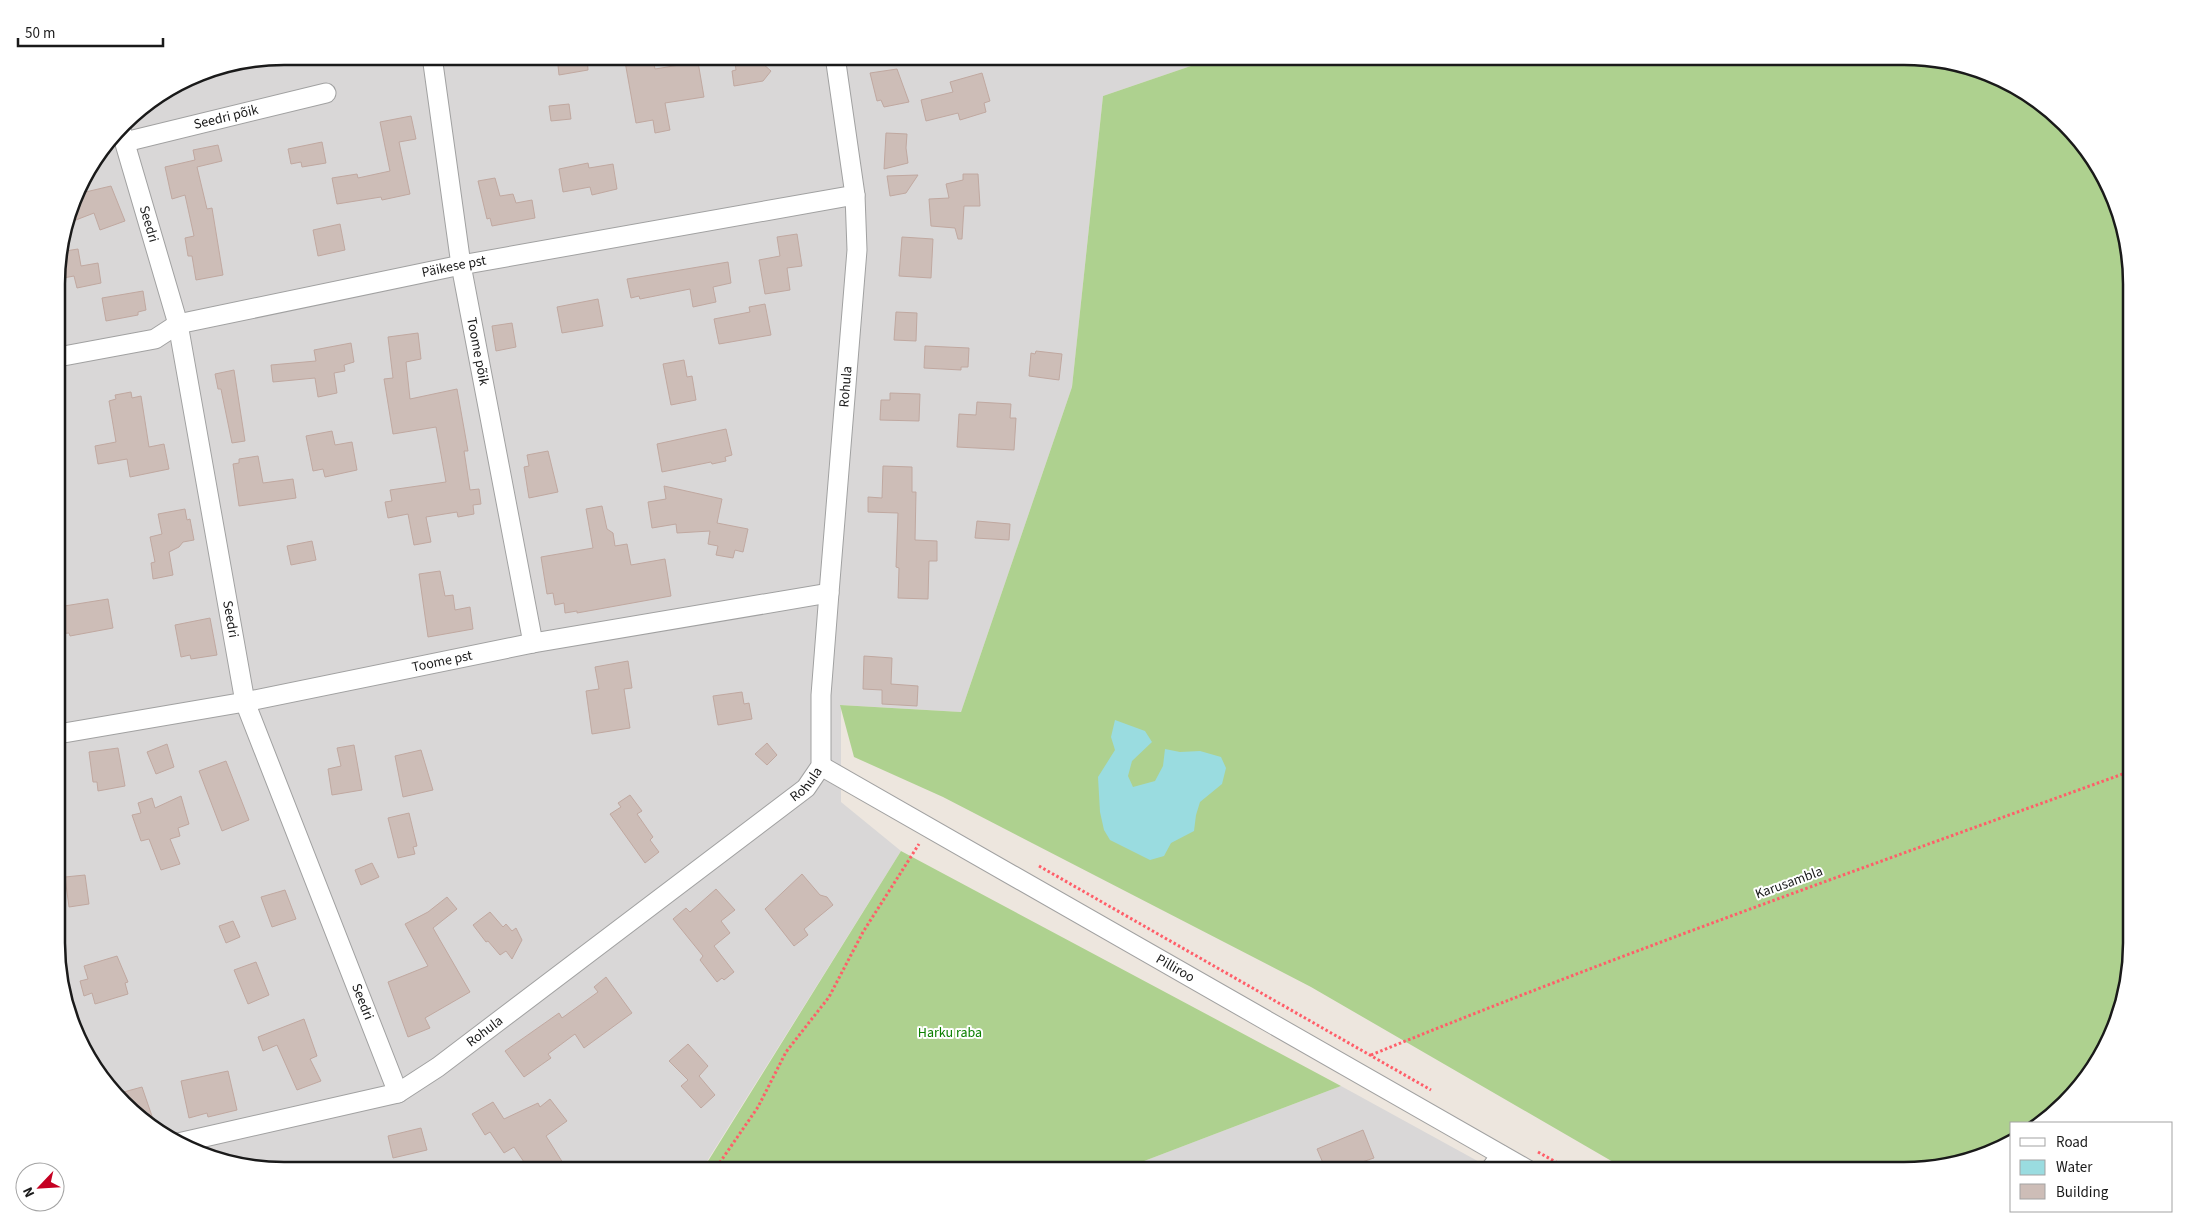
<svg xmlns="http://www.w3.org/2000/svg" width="2188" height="1227" font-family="'Source Sans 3',sans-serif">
<rect width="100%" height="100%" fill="#ede6de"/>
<!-- residential -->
<path fill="#d9d7d7" d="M284,56h936l-117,40 -31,291 -111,325 -120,-7v97l60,49 -197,315 -10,5h-410l-58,-8 -55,-23 -76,-71 -37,-97v-717l22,-72 54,-70 63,-39z
M1341,1086l153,84 -376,1z"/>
<!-- forest -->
<path fill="#aed18f" d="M1220,56h684l59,8 54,23 76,71 27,53 11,58v688l-30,99 -62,67h-27v18l-35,18 -59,11h-291l-316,-183 -368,-190 -89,-40 -14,-52 121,7 111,-325 31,-291z
M901,851l440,235 -223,85h-424l11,-5z"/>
<!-- water -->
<path fill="#9adce0" d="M1115,720l30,11 7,11 -20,19 -4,15 5,11 22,-6 8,-15 2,-17 15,3 20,-1 21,6 5,11 -4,16 -22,18 -4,13 -2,16 -23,12 -7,13 -14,4 -40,-20 -6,-10 -4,-18 -2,-35 17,-27 -4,-13z"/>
<!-- building -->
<path fill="#cdbdb7" stroke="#c0a8a0" d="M557,56h30l1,14 -29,5z
M624,56h28l3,13 43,-7 6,35 -39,6 5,27 -15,3 -2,-13 -17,3z
M734,56h27l1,7 9,8 -8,10 -29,5 -2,-15 4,-1z
M897,69l12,33 -25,5 -3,-7 -4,1 -7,-28z
M982,73l8,28 -6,2 2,9 -26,8 -2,-7 -32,8 -5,-21 32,-8 -3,-10z
M569,104l2,15 -20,2 -2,-15z
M411,116l5,23 -17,3 11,52 -28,6 -1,-3 -44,7 -5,-26 25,-4 1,4 32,-7 -10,-49z
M886,133l21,1 -1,14 2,15 -24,6z
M322,142l4,21 -24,4 -1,-5 -10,2 -3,-15z
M218,145l4,16 -25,6 10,42 5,-1 11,67 -27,5 -4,-24h-4l-3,-18 9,-2 -9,-41 -13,4 -7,-32 30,-7 -2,-10z
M588,163l1,5 24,-4 4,25 -25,6 -2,-8 -27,5 -4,-23z
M963,174h15l2,32h-16l-2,33h-4l-3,-11 -24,-2 -2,-27 20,-1 -3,-14 17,-4z
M918,175l-12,18 -16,3 -3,-20z
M495,178l5,18 13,-2 3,9 16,-3 3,18 -43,8 -2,-8 -3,1 -9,-38z
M111,186l14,35 -25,9 -6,-17 -26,10 9,-29z
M340,224l5,26 -27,6 -5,-26z
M797,234l5,32 -15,2 3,22 -25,4 -6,-34 21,-4 -3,-19z
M902,237l31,2 -2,39 -32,-2z
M78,249l3,17 17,-3 3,20 -24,5 -3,-12 -16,3 1,-27z
M728,262l3,21 -18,4 3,15 -23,5 -3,-18 -50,10 -1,-3 -8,2 -4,-19z
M143,291l3,19 -8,2v3l-32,6 -4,-23z
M598,299l5,27 -41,7 -5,-26z
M765,304l6,31 -52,9 -5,-25 36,-7 -1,-5z
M896,312l21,1 -1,28 -22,-1z
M512,323l4,24 -20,4 -4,-25z
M418,333l3,26 -15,3 4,37 47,-10 11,62h-4l6,39 9,-1 2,15 -8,1 1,9 -16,3 -1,-5 -31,5 5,25 -17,3 -6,-31 -20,4 -3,-16 7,-1 -2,-11 56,-8 -10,-55 -43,7 -9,-55 9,-1 -5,-41z
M351,343l3,19 -10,3 1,6 -11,2 3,20 -19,4 -3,-19 -42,4 -2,-17 45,-4 -2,-11z
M925,346l44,2 -1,19h-7v3l-37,-2z
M1036,351l26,3 -3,26 -30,-4 2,-23 4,1z
M684,360l3,17 5,-1 4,24 -25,5 -8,-41z
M234,370l11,71 -13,2 -9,-44 -2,-10h-3l-3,-15z
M131,392l1,6 9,-2 8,51 15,-3 5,25 -39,8 -3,-18 -29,5 -3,-18 21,-4 -7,-41 7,-2 -1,-4z
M890,393l30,1 -1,27 -39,-1 1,-20h9z
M977,402l34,2 -1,14h6l-2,32 -57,-3 2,-33 17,1z
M726,429l6,26 -7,2 1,4 -14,3 -1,-2 -49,10 -5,-28z
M332,431l3,14 17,-3 5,28 -32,7 -2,-8 -10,2 -7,-35z
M548,451l10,41 -29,6 -5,-31 5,-1 -2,-11z
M258,456l5,27 30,-4 3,19 -57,8 -6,-42 6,-1v-4z
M883,466l29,1v25h4l-1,48 22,1v20h-8l-1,38 -30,-1 1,-30 -3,-1 2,-54 -30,-1v-15l14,1z
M664,486l58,13 -5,24 31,6 -5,23 -8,-2 -2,8 -17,-3 2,-9 -10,-2 2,-13 -33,2 -1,-9 -24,4 -4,-26 18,-3z
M602,506l5,23 6,4 2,13 12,-2 4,21 34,-6 6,37 -94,17v-2l-12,2 -1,-10 -9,2 -2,-12 -6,1 -6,-37 52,-9 -7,-39z
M185,509l2,11 3,-1 4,21 -11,2 -4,5 -10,5 4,23 -20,4 -2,-16 4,-1 -5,-25 12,-3 -4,-20z
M977,521l33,3 -1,16 -34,-2z
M312,541l4,19 -25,5 -4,-19z
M440,571l5,25 8,-1 2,15 15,-3 3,22 -45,8 -9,-63z
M108,599l5,29 -43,8 -1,-3 -11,1v-27z
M210,618l7,37 -26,4 -1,-4 -9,2 -6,-32z
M864,656l28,2 -1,26 27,2 -1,20 -35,-2v-14l-19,-1z
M628,661l4,27 -8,1 6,39 -38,6 -6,-43 13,-2 -4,-22z
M742,692l2,12 5,-1 3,16 -34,6 -5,-29z
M767,743l10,12 -10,10 -12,-11z
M167,744l7,23 -18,7 -9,-22z
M354,745l8,45 -30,5 -4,-26 13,-3 -4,-18z
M118,748l7,38 -27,5 -1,-9h-4l-4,-30z
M421,750l12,40 -30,7 -8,-41z
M226,761l23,59 -27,11 -23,-60z
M630,795l12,16 -5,3 16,23 -3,3 9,12 -14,11 -35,-49 11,-7 -3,-4z
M181,796l8,28 -11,4 2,8 -10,3 10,25 -19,6 -12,-31 -8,2 -9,-26 9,-2 -3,-10 14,-5 3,10z
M409,813l8,33 -4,1 2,7 -17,4 -10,-40z
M372,863l7,14 -18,8 -6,-15z
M802,874l18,21 7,2 6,8 -29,24 4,6 -14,11 -29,-37z
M85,875l4,29 -20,3 -4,-30z
M716,889l19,21 -14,11 9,12 -16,13 20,26 -10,8 -2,-2 -5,4 -17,-22 3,-4 -30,-37 13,-11 4,4z
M285,890l11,29 -24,8 -11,-30z
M447,897l10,12 -24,19 37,64 -45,26 5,10 -22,9 -20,-55 40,-16 -23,-42 23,-12z
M490,912l13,15 3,-3 6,7 4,-3 6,12 -10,19 -6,-8 -6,4 -12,-14 -2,1 -13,-17z
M233,921l7,16 -14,6 -7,-17z
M117,956l11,26 -3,1 3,11 -33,10 -3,-11 -8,3 -4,-15 8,-2 -4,-13z
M256,962l13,33 -21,9 -14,-34z
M606,977l26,36 -48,35 -9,-14 -27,20 3,4 -27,19 -19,-26 54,-38 3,5 36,-26 -4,-5z
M304,1019l13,37 -7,3 11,22 -24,9 -20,-45 -14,6 -5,-14z
M688,1044l20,22 -9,10 16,19 -14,13 -20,-22 7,-6 -19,-19z
M228,1071l9,39 -29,7 -1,-4 -18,5 -8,-37z
M142,1087l13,38 -35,-32z
M550,1099l17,22 -21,15 17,27 -14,7 -4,-8 -15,9 -16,-24 -10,6 -14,-21 -5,3 -13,-21 21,-12 11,17 34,-16 2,4z
M421,1128l6,22 -34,8 -5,-22z
M1363,1130l11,28 -12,4 4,8h-40l-9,-21z"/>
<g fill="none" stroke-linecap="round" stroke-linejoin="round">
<defs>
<g id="minor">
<path id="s1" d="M432,56l29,209 72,378"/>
<path id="s2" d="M121,130l57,194 67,378 153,391"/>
<path id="s3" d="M125,142l201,-49"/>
<path id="s4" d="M58,357l97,-18 23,-15 283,-59 394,-70"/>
<path id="s5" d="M58,734l187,-32 288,-59 296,-50"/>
<path id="s6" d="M821,766l707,404"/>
<path id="s7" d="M178,1143l220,-50 40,-26 368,-279 15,-22v-71l8,-102 28,-343 -2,-55 -20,-139"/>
<path d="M1490,1170l11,-15"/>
</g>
</defs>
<!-- minor casing -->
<use href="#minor" stroke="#a1a1a1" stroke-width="21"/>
<!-- path -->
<path stroke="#ff5e69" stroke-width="3" stroke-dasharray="2.5 2.5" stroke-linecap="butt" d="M1039,866l392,224
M1371,1055c250,-102 506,-192 760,-284
M1538,1152l32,18
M714,1171l44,-64 28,-55 43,-55 34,-65 56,-88"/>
<!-- minor -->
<use href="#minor" stroke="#fff" stroke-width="19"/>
</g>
<g text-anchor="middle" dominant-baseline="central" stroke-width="4" stroke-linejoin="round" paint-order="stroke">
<!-- street labels -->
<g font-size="14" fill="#1a1a1a" stroke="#fff">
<text stroke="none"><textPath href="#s3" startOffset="104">Seedri põik</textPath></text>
<text stroke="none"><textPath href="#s2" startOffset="98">Seedri</textPath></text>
<text stroke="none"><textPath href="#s4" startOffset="408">Päikese pst</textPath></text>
<text stroke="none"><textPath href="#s1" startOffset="299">Toome põik</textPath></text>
<text stroke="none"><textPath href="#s7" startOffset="1142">Rohula</textPath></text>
<text stroke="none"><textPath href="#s2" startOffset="502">Seedri</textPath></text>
<text stroke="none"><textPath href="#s5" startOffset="391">Toome pst</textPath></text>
<text stroke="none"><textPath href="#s7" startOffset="738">Rohula</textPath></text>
<text transform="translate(1789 883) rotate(-20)">Karusambla</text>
<text stroke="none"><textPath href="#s6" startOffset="408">Pilliroo</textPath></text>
<text stroke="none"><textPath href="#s2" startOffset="908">Seedri</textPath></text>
<text stroke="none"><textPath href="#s7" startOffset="332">Rohula</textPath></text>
</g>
<!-- park labels -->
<g font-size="14" fill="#0c8001" stroke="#fff">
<text x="950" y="1033">Harku raba</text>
</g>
</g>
<!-- crop -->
<path d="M0 0H2188V1227H0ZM284 65H1904A219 219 0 0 1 2123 284V943A219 219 0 0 1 1904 1162H284A219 219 0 0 1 65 943V284A219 219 0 0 1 284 65Z" fill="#fff" fill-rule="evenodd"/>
<path fill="none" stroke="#1a1a1a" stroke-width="2.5" d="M284 65H1904A219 219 0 0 1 2123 284V943A219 219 0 0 1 1904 1162H284A219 219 0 0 1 65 943V284A219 219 0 0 1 284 65Z"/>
<!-- legend -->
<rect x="2010" y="1122" width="162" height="90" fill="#ffffff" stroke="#a3a3a3"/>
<rect x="2020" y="1138" width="25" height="8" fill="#ffffff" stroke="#a3a3a3"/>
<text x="2056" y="1147" font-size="15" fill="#1a1a1a">Road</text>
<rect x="2020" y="1160" width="25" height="15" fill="#9adce0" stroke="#a3a3a3"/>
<text x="2056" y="1172" font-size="15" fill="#1a1a1a">Water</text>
<rect x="2020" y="1184" width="25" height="15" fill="#cdbdb7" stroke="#a3a3a3"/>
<text x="2056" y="1197" font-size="15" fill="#1a1a1a">Building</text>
<!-- north arrow -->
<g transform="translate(40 1187) rotate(245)"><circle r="24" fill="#ffffff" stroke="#a3a3a3"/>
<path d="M0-4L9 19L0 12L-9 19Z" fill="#c50022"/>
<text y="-8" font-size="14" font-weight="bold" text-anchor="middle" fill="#1a1a1a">N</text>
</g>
<!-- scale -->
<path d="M18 38v8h145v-8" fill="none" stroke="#1a1a1a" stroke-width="2.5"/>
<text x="25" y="38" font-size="15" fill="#1a1a1a" stroke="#ffffff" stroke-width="4" paint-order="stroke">50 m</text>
</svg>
